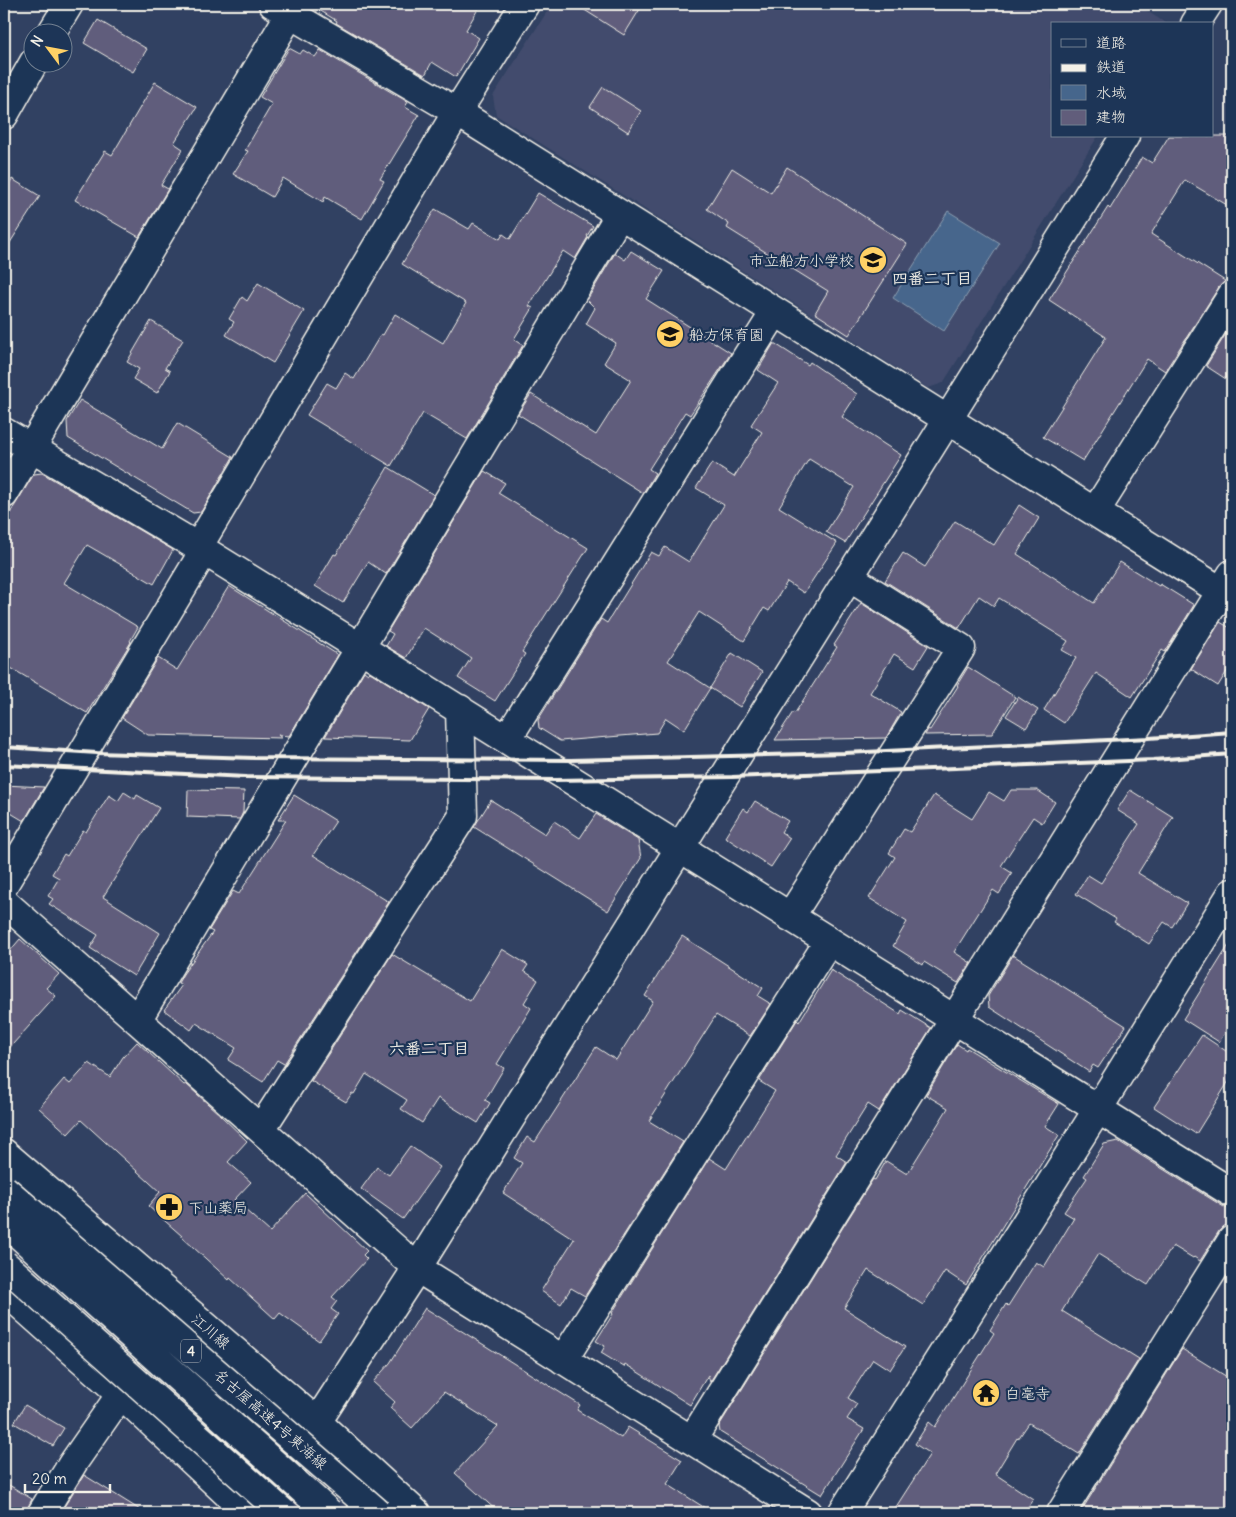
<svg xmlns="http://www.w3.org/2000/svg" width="1236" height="1517" font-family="Delius,'Klee One',sans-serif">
<rect width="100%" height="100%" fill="#314162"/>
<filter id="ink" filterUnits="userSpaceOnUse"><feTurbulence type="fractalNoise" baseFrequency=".02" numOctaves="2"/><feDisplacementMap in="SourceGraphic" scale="10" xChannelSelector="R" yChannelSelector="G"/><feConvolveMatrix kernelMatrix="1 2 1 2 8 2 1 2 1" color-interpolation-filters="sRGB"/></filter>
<g filter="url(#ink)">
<!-- built -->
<path fill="#434c6d" d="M552,4h584l31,20h-115v112h46l-155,247 -15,5 -432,-273 -3,-19z"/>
<!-- water -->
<path fill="#46668c" stroke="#8c9eb1" d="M948,211l52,32 -56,88 -51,-33z"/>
<!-- building -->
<path fill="#615d7b" stroke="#f4f1e8" d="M312,4h169l-15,26 13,8 -23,39 -24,-15 -7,13 -89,-52 1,-2 -26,-16z
M575,4h68l-19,31z
M98,20l49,29 -14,23 -49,-29z
M289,48l11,6 3,-4 12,7 5,-7 88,52 -3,5 14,8 -39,64 4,2 -22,38 -37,-22 -2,5 -40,-24 -11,19 -39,-23 15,-23 -3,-1 27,-46 -12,-7z
M155,82l42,25 -23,36 9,6 -22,36 7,4 -29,48 -64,-37 30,-49 7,4z
M603,87l38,24 -13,21 -38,-25z
M1169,136h63v72l-47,-28 -34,54 74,47 -6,6 -54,84 -18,-12 -64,102 -40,-24 63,-100 -57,-37 59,-93 2,2 32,-52 10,6z
M787,167l120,77 -58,91 -34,-22 13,-22 -101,-63 2,-4 -22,-15 25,-41 39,25z
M12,179l28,17 -36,56v-60z
M538,193l55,33 -6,10 1,1 -13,22 -12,-8 -34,55 4,2 -19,31 9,6 -56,94 -44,-26 -32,53 -84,-51 20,-32 9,5 9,-15 9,6 27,-45 2,1 12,-21 48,29 23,-40 -64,-39 33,-55 34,20 4,-6 27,16 3,-5 7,5z
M631,251l33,20 -18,28 85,54 -41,62 -5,-3 -36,57 6,4 -12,20 -125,-79 13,-20 65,41 35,-55 -27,-17 12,-20 -30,-19 9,-16 -8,-8 28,-47 10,7z
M258,283l46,28 -31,52 -47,-28 8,-13 -5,-3 13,-22 5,4z
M151,321l32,19 -18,28 5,3 -13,22 -24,-14 6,-10 -12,-7z
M1232,324v59l-26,-17z
M774,343l34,22 2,-3 47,32 -15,23 59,38 -56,88 -19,-11 28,-45 -45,-28 -30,48 58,36 -33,50 -17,-11 -18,29 -5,-3 -20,33 -45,-29 -31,49 42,27 -26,42 -18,-12 -9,15 -97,8 -21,-13 -1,-8 63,-101 6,4 44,-71 8,4 6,-9 24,15 35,-57 -28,-17 16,-25 22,14 28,-45 -11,-7 27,-42 -20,-13z
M80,400l82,49 15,-26 56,34 -32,55 -8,1 -125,-75 -1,-17z
M388,467l46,28 -48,79 -18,-12 -25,41 -28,-17 19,-32 2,1z
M484,471l21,12 -7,10 90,55 -66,104 3,2 -30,47 -37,-23 13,-20 -47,-30 -18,30 -20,-12 7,-12 -5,-3z
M42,473l131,77 -19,34 -67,-39 -23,38 74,44 -8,14 1,1 -44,71 -83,-49v-141l30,-49z
M1019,505l20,13 -22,36 77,49 26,-41 39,24 1,-2 34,21 -29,47 -3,-2 -30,47 -36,-24 -32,50 -20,-13 32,-52 -14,-8 6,-9 -69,-43 -5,8 -15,-10 -20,32 -74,-47 18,-28 22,14 30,-46 39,24z
M229,586l109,69 -49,81 -11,-1 4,3 -134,-3 -26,-17 36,-60 19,12z
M861,603l67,43 -13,21 -21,-13 -24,39 31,19 -15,26 -111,2 18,-28 2,1 42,-66 -3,-2z
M1220,622l12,7v34l-14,23 -27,-17z
M732,653l30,19 -22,35 -30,-19z
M968,667l47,30 -23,37 -67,1 3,-6 2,1 28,-44 -1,-1z
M364,671l4,3 2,-2 59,37 -19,31 -85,-3z
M1018,697l20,13 -12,18 -20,-12z
M4,785l40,2 -20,34 -20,-12z
M188,790l56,1 -1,21 -3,7 -53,-2z
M1011,790h26l18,12 -13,21 -9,-6 -32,49 11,7 -13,21 -6,-4 -39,62 17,11 -13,20 -34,-21 -1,3 -30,-19 14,-24 -38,-24 26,-41 -6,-4 15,-24 6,3 24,-37 38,24 17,-27 15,9z
M1130,790l43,27 -35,56 49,30 -15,24 -8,-5 -15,22 -35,-22 2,-3 -40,-25 12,-19 13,8 38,-59 -22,-14z
M124,792l11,7 2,-4 22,13 -56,89 57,36 -26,43 -44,-28 8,-13 -49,-31 4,-5 -5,-3 11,-18 -7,-4 12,-20 3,2 16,-26 3,2 23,-37 9,6z
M294,795l42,26 -23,34 76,47 -105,162 -7,-4 -14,22 -35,-22 8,-12 -40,-25 -5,7 -27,-20 18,-25 -4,-2 5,-9 30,-42 -4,-2 24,-39 6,3 47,-74h-8z
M491,800l54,34 9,-13 26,17 16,-24 42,26 3,18 -33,53 -134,-84z
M755,801l33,20 -7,11 9,6 -19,29 -46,-30 18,-29 5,4z
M682,936l81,52 -5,8 13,8 -21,32 -34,-21 -67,106 34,21 -98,154 -14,-8 -10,16 -20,-13 33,-52 -71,-46 19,-30 -8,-5 13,-21 8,5 61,-95 20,13 37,-59 -8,-5z
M20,939l39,35 -13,14 10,8 -52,58v-96z
M1232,940v82l-13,20 -36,-23z
M502,949l26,16 -4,6 14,9 -14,23 7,5 -34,56 7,4 -19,32 5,3 -12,20 -40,-25 -16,25 -21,-14 6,-9 -41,-26 -12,20 -2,-1 -6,9 -35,-21 81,-127 78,47z
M1013,955l113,71 -28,42 -5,-3 -4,7 -100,-65 -1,-11z
M831,970l69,44 2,-4 29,18 -52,83 -11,-7 -32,51 11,7 -137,220 -2,-7 -18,30 -65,-41 -1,3 -23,-14 4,-7 -9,-5 17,-27 -1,-1 97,-155 17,11 49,-78 -16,-10 38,-61 2,2z
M1202,1035l30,20v21l-36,58 -42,-27z
M137,1042l47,43 2,-1 32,29 29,28 -19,21 23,20 -17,18 36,32 35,-39 62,58 -4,4 4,4 -35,38 5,4 -6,8 7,5 -19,27 -39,-28 -5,6 -45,-41 -1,2 -47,-43v-1l-34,-30 12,-14 -79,-72 -13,14 -29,-26 25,-29 6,5 19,-21 21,14 13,-20z
M957,1044l9,6 1,-2 92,56 -14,22 14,9 -93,150 -21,-14 -22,34 -55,-35 -24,38 61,39 -15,23 -17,-11 -25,39 9,6 -10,15 17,10 -42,66 -102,-63 -1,-6 154,-247 2,1 11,-19 21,13 41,-66 -22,-13z
M1118,1141l114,71v12l-8,2 -5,5 -19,30 -6,-4 -1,1 -20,-12 -25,39 -50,-31 -36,57 77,48 -60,95 -50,-31 -11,16 -1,-1 -22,36 38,25 -9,14h-132l38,-59 -15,-10 14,-22 6,5 59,-94 -4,-3 16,-26 2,2 28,-44 8,5 30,-49 -10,-6 23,-34 -3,-2 20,-32z
M410,1146l30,21 -37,52 -42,-30 16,-22 12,8z
M425,1308l155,97 -3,5 44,28 7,-11 54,33 -15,24 46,29h-214l-44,-40 43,-47 -54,-34 -32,36 -22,-20 5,-6 -22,-20 17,-19z
M1182,1349l50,31v133h-152z
M25,1405l39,23 -11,18 -39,-23z
M84,1475l61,38h-85z
M4,1482l28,17 -3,6 -3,8h-22z"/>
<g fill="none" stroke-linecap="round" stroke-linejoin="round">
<defs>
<path id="minor" d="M273,4l184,108 775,486
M52,32l17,-28
M4,115l30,-53
M4,432l194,115 161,100 873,546
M4,494l292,-490
M1095,512l137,-217
M198,547l259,-435 68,-108
M507,739l268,-427
M4,884l200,-333
M4,902l413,366 391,245
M790,917l171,-269 -112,-71
M137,1020l483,-806
M261,1129l202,-313 -3,-107
M563,1360l266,-419
M692,1440l540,-866
M42,1513l31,-50 48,-69
M1061,1513l171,-273"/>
<path id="tertiary" d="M1195,24l13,-20
M265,1513l52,-91 100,-154 708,-1132
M842,1513l256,-404 134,-216"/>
<path id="primary" d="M4,1153l313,269 99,91
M4,1290l117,104 127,119"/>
</defs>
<!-- minor casing -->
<use href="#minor" stroke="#f4f1e8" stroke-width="31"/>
<!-- tertiary casing -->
<use href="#tertiary" stroke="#f4f1e8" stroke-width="31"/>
<!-- primary casing -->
<use href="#primary" stroke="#f4f1e8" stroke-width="31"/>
<!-- minor -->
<use href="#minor" stroke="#1d3557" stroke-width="28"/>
<!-- tertiary -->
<use href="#tertiary" stroke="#1d3557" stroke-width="28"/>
<!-- primary -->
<use href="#primary" stroke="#1d3557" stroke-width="28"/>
<!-- rail -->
<path stroke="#f4f1e8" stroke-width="4" d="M4,747l93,6 157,5 317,2 274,-7 304,-15 83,-6
M4,765l242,12 310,3 176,-3 421,-17 79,-6"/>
<defs>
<path id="motorway-bridge" d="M4,1189l374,324
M4,1221l325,292
M4,1264l279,249"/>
</defs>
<!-- motorway-bridge casing -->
<use href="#motorway-bridge" stroke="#f4f1e8" stroke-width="31" stroke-linecap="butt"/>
<!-- motorway-bridge -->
<use href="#motorway-bridge" stroke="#1d3557" stroke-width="28"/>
</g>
</g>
<!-- icons -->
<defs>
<symbol id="school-disc" viewBox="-11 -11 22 22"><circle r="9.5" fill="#ffd166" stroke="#1d3557"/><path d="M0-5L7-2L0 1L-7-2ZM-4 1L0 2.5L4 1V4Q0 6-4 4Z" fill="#111"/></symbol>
<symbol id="pharmacy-disc" viewBox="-11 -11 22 22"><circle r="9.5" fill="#ffd166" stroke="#1d3557"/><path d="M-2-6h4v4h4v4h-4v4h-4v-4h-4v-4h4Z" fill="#111"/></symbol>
<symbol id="temple-disc" viewBox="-11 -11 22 22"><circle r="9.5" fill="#ffd166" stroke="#1d3557"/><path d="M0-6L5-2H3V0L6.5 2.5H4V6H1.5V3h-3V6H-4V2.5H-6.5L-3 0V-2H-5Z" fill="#111"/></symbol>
</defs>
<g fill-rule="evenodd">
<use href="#school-disc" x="857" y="244" width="32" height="32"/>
<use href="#school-disc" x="654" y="318" width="32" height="32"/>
<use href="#pharmacy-disc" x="153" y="1191" width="32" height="32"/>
<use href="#temple-disc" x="970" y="1377" width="32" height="32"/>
</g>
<g text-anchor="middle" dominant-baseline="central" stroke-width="4.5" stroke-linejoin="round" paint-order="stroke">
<!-- shield labels -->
<rect fill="#1d3557" stroke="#b4b9bc" stroke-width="1" x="181" y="1339.5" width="20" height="23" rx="4"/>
<g font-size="14" font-weight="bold" fill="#f4f1e8">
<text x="191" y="1351">4</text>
</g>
<!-- poi labels -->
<g font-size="15" fill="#f4f1e8" stroke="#1d3557" text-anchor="start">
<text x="854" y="260" text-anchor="end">市立船方小学校</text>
<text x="689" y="334">船方保育園</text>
<text x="188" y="1207">下山薬局</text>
<text x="1005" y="1393">白毫寺</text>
</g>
<!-- street labels -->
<g font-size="15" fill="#f4f1e8" stroke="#1d3557">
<text transform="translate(211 1331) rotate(41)">江川線</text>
<text transform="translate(271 1419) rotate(41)">名古屋高速4号東海線</text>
</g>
<!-- neighbourhood labels -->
<g font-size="16" font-weight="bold" fill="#f4f1e8" stroke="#1d3557">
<text x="932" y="278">四番二丁目</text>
<text x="429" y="1048">六番二丁目</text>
</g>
</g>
<!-- margin -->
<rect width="1236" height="1517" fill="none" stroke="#1d3557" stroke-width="20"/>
<rect x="10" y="10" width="1216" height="1497" fill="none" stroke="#f4f1e8" stroke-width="2" filter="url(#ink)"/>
<!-- legend -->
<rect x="1051" y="22" width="162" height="115" fill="#1d3557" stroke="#738091"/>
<rect x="1061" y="39" width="25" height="8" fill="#1d3557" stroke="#738091"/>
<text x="1096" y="48" font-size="15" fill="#f4f1e8">道路</text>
<rect x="1061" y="64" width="25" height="8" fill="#f4f1e8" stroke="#738091"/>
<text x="1096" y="72" font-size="15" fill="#f4f1e8">鉄道</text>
<rect x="1061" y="85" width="25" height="15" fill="#46668c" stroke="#738091"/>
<text x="1096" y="98" font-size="15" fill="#f4f1e8">水域</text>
<rect x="1061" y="110" width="25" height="15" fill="#615d7b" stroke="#738091"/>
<text x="1096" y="122" font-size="15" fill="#f4f1e8">建物</text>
<!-- north arrow -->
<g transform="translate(48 48) rotate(302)"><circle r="24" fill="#1d3557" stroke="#738091"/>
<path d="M0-4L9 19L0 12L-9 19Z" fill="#ffd166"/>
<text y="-8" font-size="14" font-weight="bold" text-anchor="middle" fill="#f4f1e8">N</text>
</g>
<!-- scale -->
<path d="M25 1484v8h85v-8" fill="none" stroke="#f4f1e8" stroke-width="2.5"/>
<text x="32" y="1484" font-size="15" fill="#f4f1e8" stroke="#1d3557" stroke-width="4" paint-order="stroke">20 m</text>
</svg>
